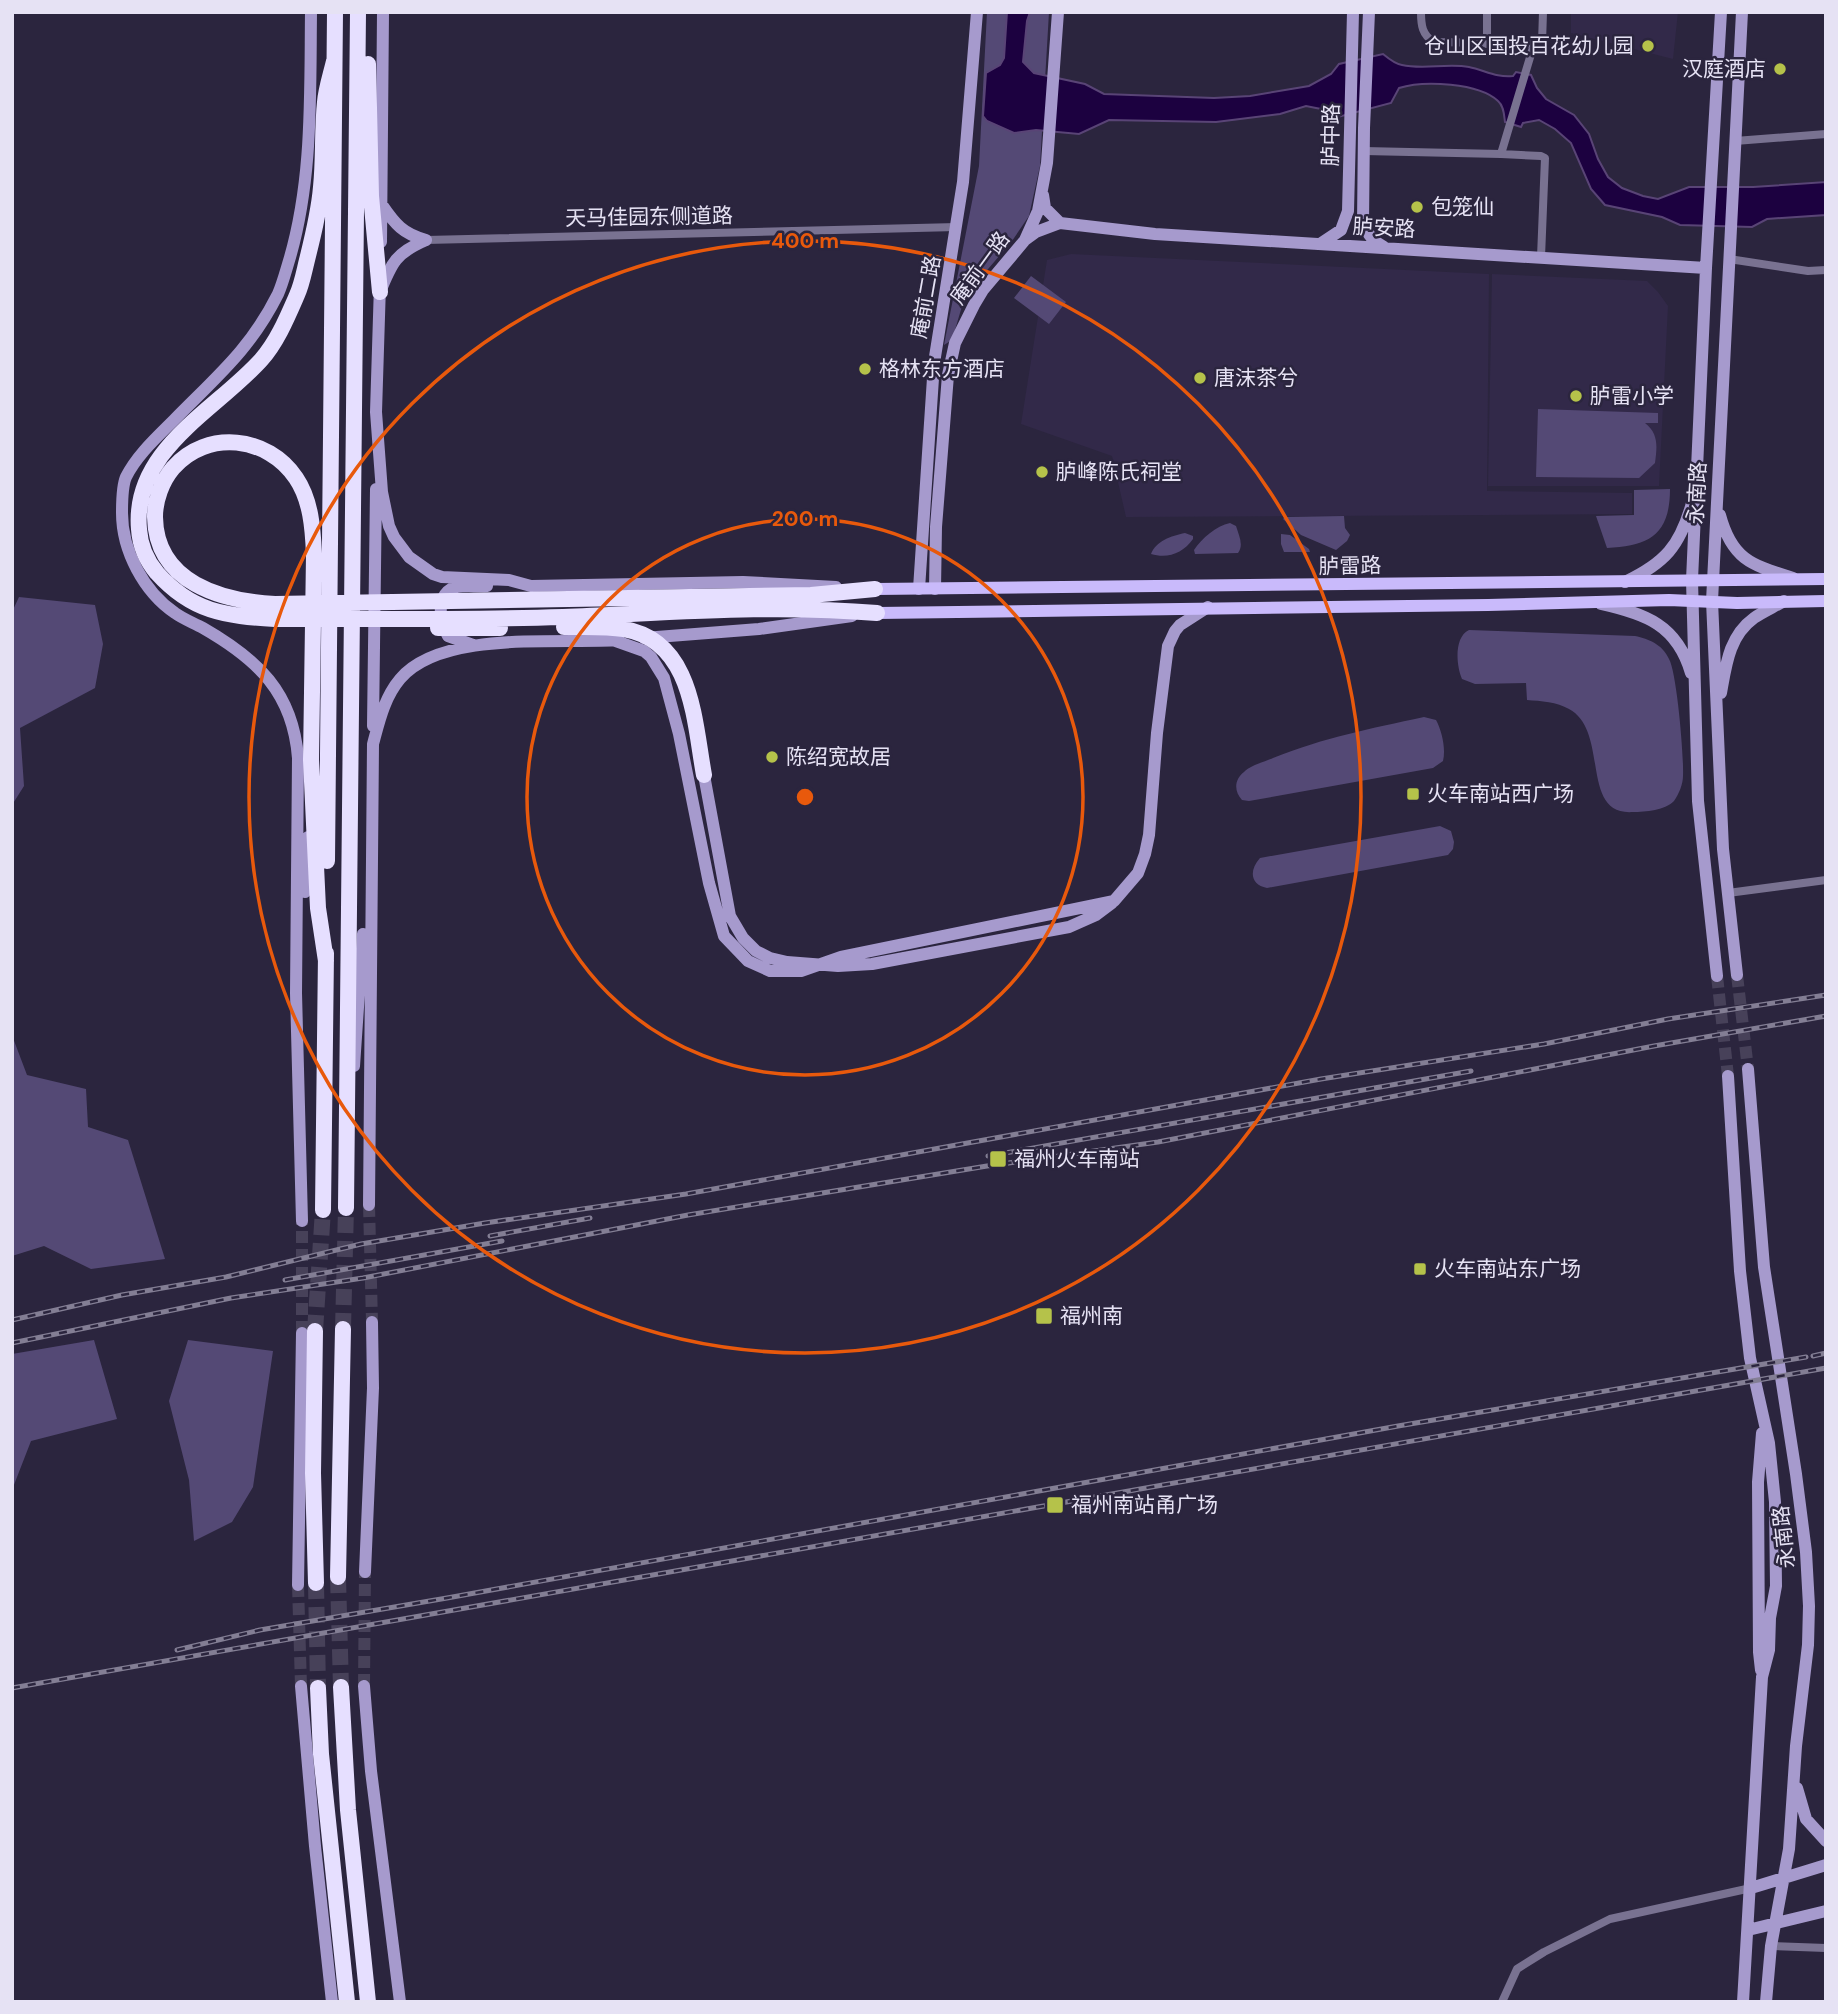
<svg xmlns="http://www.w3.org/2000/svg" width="1838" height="2014" font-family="'DM Sans','Noto Sans SC',sans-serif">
<rect width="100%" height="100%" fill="#2b253e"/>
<!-- built -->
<path fill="#322949" d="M1571,12h107l-5,47 -102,-26z
M1071,254l418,20 -2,217 145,2v21l-506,3 -14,-61 -91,-32 26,-164z
M1492,274l155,7 11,11 10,14 -9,180h-171z"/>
<!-- green -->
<path fill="#544975" d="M987,12h62l-9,154 -11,50 -17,25 -47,55 -13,44 -8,5 35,-179z
M1031,276l35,26 -17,22 -35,-26z
M1538,409l120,4v10h-13c14,11 12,24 10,40l-16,15 -103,-1z
M1670,489c0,46 -21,57 -63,59l-11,-32 38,-1v-25z
M1344,516l1,12 5,7 -3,6 -11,9 -35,-15 -18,-16 2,-2z
M1230,523l6,3c3,10 8,19 2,27l-43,1 -1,-4c8,-12 22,-24 36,-27z
M1185,533l8,3v3c-10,14 -25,20 -42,15 5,-13 20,-18 34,-21z
M1281,534l9,1 19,14 1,3h-26l-3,-8z
M19,597l76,8 8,39 -8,44 -75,40 4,58 -12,19v-193z
M1469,630l166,6c14,3 27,8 34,23 8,14 15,99 14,117 0,8 -4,18 -9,25 -8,9 -29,11 -41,11 -54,4 -23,-81 -64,-103 -12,-7 -28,-8 -42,-9l-1,-17 -51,1 -13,-5c-6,-14 -8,-42 7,-49z
M1424,717l12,3c6,11 10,29 7,41l-10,7 -184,33 -7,-1c-8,-9 -8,-20 2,-28 7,-7 20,-10 29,-14 53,-21 96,-29 151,-41z
M1440,826l11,5 3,11 -1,7 -5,6 -181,33c-17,-3 -18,-18 -7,-30z
M12,1029l1,9 14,37 59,14 2,38 40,13 37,119 -74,10 -47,-23 -32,10z
M94,1340l23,79 -86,22 -19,49v-136z
M188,1340l85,11 -20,136 -21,35 -38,19 -5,-61 -20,-79z"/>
<!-- water -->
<path fill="#1c0140" stroke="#594476" stroke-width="2" d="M1007,12h23l-3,9 -4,41 11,11 51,11 19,10 110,4 36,-2 59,-10 22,-12 8,-10 44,-10c6,5 12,10 19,11 21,5 45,-2 67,2 15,3 28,11 44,9l3,-4 15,3 6,13 9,11 28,16 15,19 9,25 10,18 14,11 21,8 15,3 31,-12h64l73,-5v33l-59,4 -15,8 -72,-2 -18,-8 -57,-12 -14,-16 -20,-46 -16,-14 -16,-9 -16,3 -2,4 -16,-5c-1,-7 -1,-16 -7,-21 -19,-18 -74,-21 -99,-13l-8,15 -53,14 -17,-8 -15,-3 -26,8 -64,8 -107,-2 -30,14 -43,-4 -22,3 -27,-12 -4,-5 3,-43 14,-8 4,-7z"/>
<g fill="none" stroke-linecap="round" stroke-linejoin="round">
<!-- secondary-tunnel -->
<path stroke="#474159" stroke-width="12" stroke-dasharray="12 6" stroke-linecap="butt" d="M1737,975l11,94
M1717,976l11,100
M369,1205l3,117
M302,1333v-112
M298,1585l3,101
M364,1686l1,-114"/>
<!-- highway-tunnel -->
<path stroke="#474159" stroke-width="16" stroke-dasharray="16 8" stroke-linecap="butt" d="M343,1329l3,-121
M315,1331l8,-121
M338,1577l3,110
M316,1583l2,105"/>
<!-- street -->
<path stroke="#797291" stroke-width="8" d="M1421,12c0,13 1,23 13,30l100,2
M1487,12v32
M1735,141l91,-7
M1364,151l137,3
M426,240l531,-13
M1541,257l4,-99 -4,-2 -40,-2 33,-110 8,-1 1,-31
M1729,259l79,12 18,-1
M1728,893l98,-13
M1771,1946l55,2
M1502,2002l15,-33 27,-17 66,-33 141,-31"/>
<!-- secondary -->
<path stroke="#a69acd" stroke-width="12" d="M1369,12l-5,116 -1,95c5,12 10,18 21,24
M1043,195l2,13 15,15
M382,205c13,19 21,29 44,35
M1025,240l11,-8 24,-9 95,11 551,34
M381,242l2,-230
M1320,244l21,-14 7,-19 5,-199
M380,285l-4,127 6,80 7,34 5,11 15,20 24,17 9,3 67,3 22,6 212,-4 93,5
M380,292c12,-30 16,-39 46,-52
M1720,515c12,45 32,50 73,63
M1625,582c40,-19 55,-36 67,-79
M919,589l15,-226 29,-181 14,-170
M935,589l1,-62 12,-152 7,-32 19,-38 9,-15 42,-50 13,-29 9,-48 11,-151
M1601,604c45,10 76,21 90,69
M644,638l115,-9 93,-13
M613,640l31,11 7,6 13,21 15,56 30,149 15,53 24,25 22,10h31l40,-14 273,-56 24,-28 7,-19 4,-19 8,-102 11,-87 7,-15 5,-6 28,-18
M473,645l-25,-9c-9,-14 -13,-45 9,-49 9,-2 20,0 30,-1
M1721,693c5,-28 8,-57 33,-75 10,-7 20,-11 30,-17
M373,726l3,-237
M704,775l26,141 13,22 13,13 14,7 17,4 51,4 34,-2 197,-37 27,-12 16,-12
M305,892l3,-55
M1737,975l-14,-126 -11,-248 30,-589
M1717,976l-19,-175 -6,-221 14,-312 15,-256
M354,1066l9,-132
M1748,1069l16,198 32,207 10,78 3,54 -1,39 -12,101 -7,103 -18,97 -5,56
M1728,1076l12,195 10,87 19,85 6,59 1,84 -6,32 -1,32 -7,27 -19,325
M369,1205l4,-461c6,-22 11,-46 27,-65 41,-49 159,-35 219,-39
M302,1221l-6,-228 2,-235c-5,-66 -41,-99 -95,-130 -9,-5 -20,-9 -28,-15 -31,-21 -53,-62 -53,-100 0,-10 0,-27 4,-36 11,-22 31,-40 48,-57 42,-43 76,-70 104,-126 4,-9 7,-20 10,-30 25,-81 22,-168 23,-252
M365,1572l8,-184 -1,-66
M298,1585l4,-252
M1761,1670l-2,-18 -1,-170 4,-49
M301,1686l14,160 17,156
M364,1686l7,85 29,231
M1797,1788l9,31 20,22
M1751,1888l75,-23
M1748,1930l78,-19"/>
<!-- primary -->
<path stroke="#c9bafb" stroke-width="12" d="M875,589l951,-10
M877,613l611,-8 181,-5 68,3 89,-2"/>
<!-- highway -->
<path stroke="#e6dfff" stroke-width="16" d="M334,61c-3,13 -8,28 -9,41 -3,28 -1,57 -4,85 -2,25 -8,49 -14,73 -3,12 -5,24 -10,35 -10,23 -20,47 -36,65 -46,51 -129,90 -122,169 1,16 7,31 18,44 35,39 68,43 118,46 96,0 192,1 288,-2 104,-4 209,-13 314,-4
M368,64l3,132 9,96
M564,627c20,0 41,-1 60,2 69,12 70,92 80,146
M438,628h62
M327,861l8,-849
M326,961l-8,-53 -7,-148 3,-205c-1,-26 -3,-55 -18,-77 -28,-42 -89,-49 -123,-10 -11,13 -18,32 -18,49 1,66 67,84 120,87l536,-9 64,-6
M346,1208l12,-1196
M323,1210l3,-257
M315,1331l-2,142 3,110
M338,1577l5,-248
M341,1687l7,123 20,192
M318,1688l3,66 26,248"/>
<defs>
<path id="rail" d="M988,1156l483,-85
M490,1236l100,-18
M285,1280l217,-39
M12,1320l110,-25 104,-18 135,-33 124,-21 201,-29 635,-115 223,-35 124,-25 158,-24
M12,1343l219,-45 132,-20 325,-63 299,-49 171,-24 496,-96 172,-30
M1813,1356l13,-3
M177,1650l83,-20 187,-32 951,-172 408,-69
M12,1688l1814,-320"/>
</defs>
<!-- rail casing -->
<use href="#rail" stroke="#837e94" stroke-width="5"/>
<!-- rail -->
<use href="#rail" stroke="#2b253e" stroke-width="2.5" stroke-dasharray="8" stroke-linecap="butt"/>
</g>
<!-- distance rings -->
<g fill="none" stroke="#e8590c" stroke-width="3.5">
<circle cx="805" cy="797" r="278"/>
<circle cx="805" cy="797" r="556"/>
</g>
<!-- markers -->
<g fill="#b5c24a" stroke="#2b253e" stroke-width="2.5">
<circle cx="1648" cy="46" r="7"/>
<circle cx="1780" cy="69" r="7"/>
<circle cx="1417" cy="207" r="7"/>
<circle cx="865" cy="369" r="7"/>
<circle cx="1200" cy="378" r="7"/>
<circle cx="1576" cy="396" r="7"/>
<circle cx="1042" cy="472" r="7"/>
<circle cx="772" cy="757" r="7"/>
<rect x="1406" y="787" width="14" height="14" rx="3.5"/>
<rect x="989" y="1150" width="18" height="18" rx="3.5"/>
<rect x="1413" y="1262" width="14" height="14" rx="3.5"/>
<rect x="1035" y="1307" width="18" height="18" rx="3.5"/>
<rect x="1046" y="1496" width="18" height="18" rx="3.5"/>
</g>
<g text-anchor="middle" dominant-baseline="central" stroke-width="5" stroke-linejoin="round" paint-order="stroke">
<!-- poi labels -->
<g font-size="21" fill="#e6e2f4" stroke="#2b253e" text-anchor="start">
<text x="1634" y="46" text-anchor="end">仓山区国投百花幼儿园</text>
<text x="1766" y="69" text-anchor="end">汉庭酒店</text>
<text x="1431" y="207">包笼仙</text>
<text x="879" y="369">格林东方酒店</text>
<text x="1214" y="378">唐沫茶兮</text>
<text x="1590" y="396">胪雷小学</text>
<text x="1056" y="472">胪峰陈氏祠堂</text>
<text x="786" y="757">陈绍宽故居</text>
<text x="1427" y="794">火车南站西广场</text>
<text x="1014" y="1159">福州火车南站</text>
<text x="1434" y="1269">火车南站东广场</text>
<text x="1060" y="1316">福州南</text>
<text x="1071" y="1505">福州南站甬广场</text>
</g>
<!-- street labels -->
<g font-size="21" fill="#e6e2f4" stroke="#2b253e">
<text transform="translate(1331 135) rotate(-89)">胪中路</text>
<text transform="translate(649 217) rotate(-1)">天马佳园东侧道路</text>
<text transform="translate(1384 228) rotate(3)">胪安路</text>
<text transform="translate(980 268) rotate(-54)">庵前一路</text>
<text transform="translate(926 297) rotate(-80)">庵前二路</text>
<text transform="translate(1697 493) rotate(-87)">永南路</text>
<text transform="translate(1350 566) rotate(-1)">胪雷路</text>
<text transform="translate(1784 1537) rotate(-96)">永南路</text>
</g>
</g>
<circle cx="805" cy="797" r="10" fill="#e8590c" stroke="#2b253e" stroke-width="3.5"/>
<g font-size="21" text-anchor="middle" font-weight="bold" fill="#e8590c" stroke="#2b253e" stroke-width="5" stroke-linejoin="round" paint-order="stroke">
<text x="805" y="248">400 m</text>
<text x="805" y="526">200 m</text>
</g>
<!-- border -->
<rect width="1838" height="2014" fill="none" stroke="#e6e2f4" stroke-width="28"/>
</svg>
